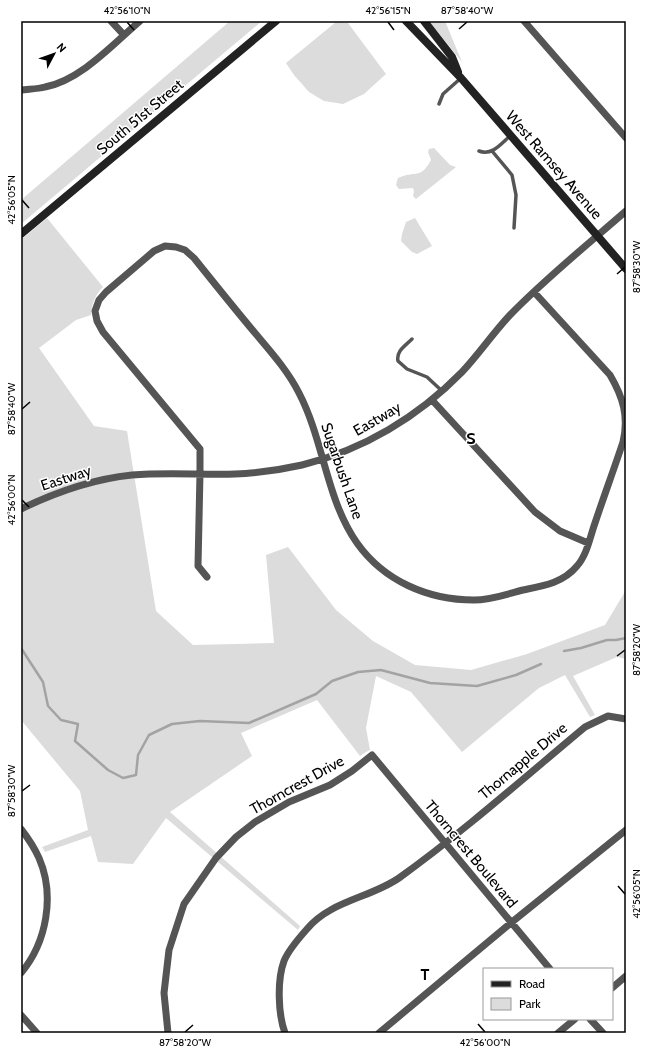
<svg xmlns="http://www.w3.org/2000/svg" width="647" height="1054" font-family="Cabin,sans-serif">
<rect width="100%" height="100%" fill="#fff"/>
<!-- green -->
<path fill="#dcdcdc" d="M230,21h32l-241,203v-24z
M429,21h16l17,41z
M336,22l12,1 38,51 -22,20 -21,10 -19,-3 -15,-9 -15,-17 -8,-12z
M434,148l16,17 6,2 -40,32 -3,-3 1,-5 -1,-3 -14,1 -3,-4 2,-7c18,-8 22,2 33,-18l-3,-8 1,-3z
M47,218l56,69c-7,7 -12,17 -12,28l-15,5 -37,28 55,78 33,5 29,180 37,34 81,-2 -8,-88 22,-8 48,63 37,31 42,24 56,5 56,-16 78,-29 21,-35v69l-9,-2 -44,19 22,39 -5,2 -25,-42 -26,13 -77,64 -51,-60 -35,-16 -10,52 4,22 -4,2 -6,4 -43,-56 -76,33 11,23 -82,56 130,114 -2,4 -132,-112 -33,46 -35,-2 -7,-26 -46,16 -3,-5 46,-17 -8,-39 -59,-71v-480z
M415,218l17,28 -15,8 -5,-2 -11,-11 1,-7 4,-12z"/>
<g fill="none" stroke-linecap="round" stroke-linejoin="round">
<!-- stream -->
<path stroke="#a3a3a3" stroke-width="2.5" d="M21,648l22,34 5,24 13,14 17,4 -3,17 33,29 15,8 13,-3 2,-20 11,-20 23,-11 28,-3 49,2 67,-29 16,-13 26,-9 23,-2 49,13 47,3 39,-11 25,-11
M564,651l17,-3 26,-8h9l10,-2"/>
<!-- lane -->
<path stroke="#555" stroke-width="3.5" d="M439,104l4,-10 18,-16
M479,151c13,5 22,-7 31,-15
M492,151l20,24 4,20 -2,33
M412,339c-7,7 -16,12 -14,22l9,8 20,8 15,14"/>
<!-- street -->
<path stroke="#555" stroke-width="7" d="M111,21l13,14
M524,21l102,117
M21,90c8,-1 17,-1 24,-3 36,-7 68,-43 95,-66
M432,400l103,112 25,19 28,12
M21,509c35,-17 72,-30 111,-34 34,-3 69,0 103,-1 22,-1 45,-4 67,-9 61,-15 116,-48 160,-93 17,-18 31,-39 48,-57 36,-37 77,-70 116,-104
M207,577l-9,-11 2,-93v-24l-97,-117 -6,-11 -2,-10 4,-11 7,-8 48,-41 11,-5 11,1 9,3 9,8c20,25 40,50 61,75 16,19 33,38 44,60 25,48 27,106 58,150 27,38 71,57 117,57 17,0 33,-6 49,-10 20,-4 40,-7 54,-24 10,-11 13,-29 18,-43 9,-27 19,-54 28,-81 6,-25 0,-45 -13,-67l-76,-83
M21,829c7,9 13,18 18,29 16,37 8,84 -18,115
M612,988l14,-12
M21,1015l16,18
M590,1019l13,14
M168,1033l-4,-40 5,-43 15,-46 32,-46 20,-21 19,-15 34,-20 41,-17 22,-14 20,-16 178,214
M285,1033c-7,-19 -8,-53 -1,-72 4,-10 15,-23 23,-32 23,-28 63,-31 92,-51 64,-46 126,-101 186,-151l23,-11 18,3
M379,1033l133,-111 114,-92
M558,1033l17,-14"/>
<!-- secondary -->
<path stroke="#222" stroke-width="8" d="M406,21l55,57 165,191
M424,21l28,36 6,15
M21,234l255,-213"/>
</g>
<!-- ticks -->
<path fill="none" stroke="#000" stroke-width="1.5" d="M127,22l7,8M388,22l6,8M459,29l8,-7M22,200l7,8M617,274l8,-7M22,409l8,-7M22,500l7,7M617,656l8,-6M22,791l8,-6M618,886l7,8M478,1024l7,8M185,1032l8,-7"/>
<g text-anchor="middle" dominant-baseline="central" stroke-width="3" stroke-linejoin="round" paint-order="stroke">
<!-- street labels -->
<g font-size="15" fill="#000" stroke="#fff">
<text transform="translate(140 117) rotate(-40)">South 51st Street</text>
<text transform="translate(554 165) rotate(49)">West Ramsey Avenue</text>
<text transform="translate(377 419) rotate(-30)">Eastway</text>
<text transform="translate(342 471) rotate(71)">Sugarbush Lane</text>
<text transform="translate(66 478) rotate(-18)">Eastway</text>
<text transform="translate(523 761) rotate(-40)">Thornapple Drive</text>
<text transform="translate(297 785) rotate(-29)">Thorncrest Drive</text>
<text transform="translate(471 854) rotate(50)">Thorncrest Boulevard</text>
</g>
<!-- neighbourhood labels -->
<g font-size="16" font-weight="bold" fill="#000" stroke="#fff">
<text x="471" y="438">S</text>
<text x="425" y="974">T</text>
</g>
</g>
<!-- border -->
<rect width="647" height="1054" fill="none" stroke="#ffffff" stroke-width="44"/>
<!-- legend -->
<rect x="483" y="968" width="130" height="52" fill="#ffffff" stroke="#999999"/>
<rect x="491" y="981" width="20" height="6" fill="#222222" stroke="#999999"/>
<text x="519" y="988" font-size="12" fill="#000000">Road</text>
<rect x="491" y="998" width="20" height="12" fill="#dcdcdc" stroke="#999999"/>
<text x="519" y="1008" font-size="12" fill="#000000">Park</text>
<!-- north arrow -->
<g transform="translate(54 54) rotate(49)" stroke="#ffffff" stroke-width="3" paint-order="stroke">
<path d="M0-3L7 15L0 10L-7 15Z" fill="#000000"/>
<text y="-6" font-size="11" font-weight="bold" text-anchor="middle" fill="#000000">N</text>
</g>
<rect x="22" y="22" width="603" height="1010" fill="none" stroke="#000" stroke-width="1.5"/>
<g font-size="10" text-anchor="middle" fill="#000">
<text x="127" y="14">42°56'10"N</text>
<text x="388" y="14">42°56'15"N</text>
<text x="467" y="14">87°58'40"W</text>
<text transform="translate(11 200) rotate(-90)" y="4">42°56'05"N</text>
<text transform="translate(636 267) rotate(-90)" y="4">87°58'30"W</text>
<text transform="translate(11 409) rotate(-90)" y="4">87°58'40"W</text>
<text transform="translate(11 500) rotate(-90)" y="4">42°56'00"N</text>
<text transform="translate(636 650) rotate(-90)" y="4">87°58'20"W</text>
<text transform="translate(11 791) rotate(-90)" y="4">87°58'30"W</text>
<text transform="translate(636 894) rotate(-90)" y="4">42°56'05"N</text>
<text x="185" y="1046">87°58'20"W</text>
<text x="485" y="1046">42°56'00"N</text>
</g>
</svg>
